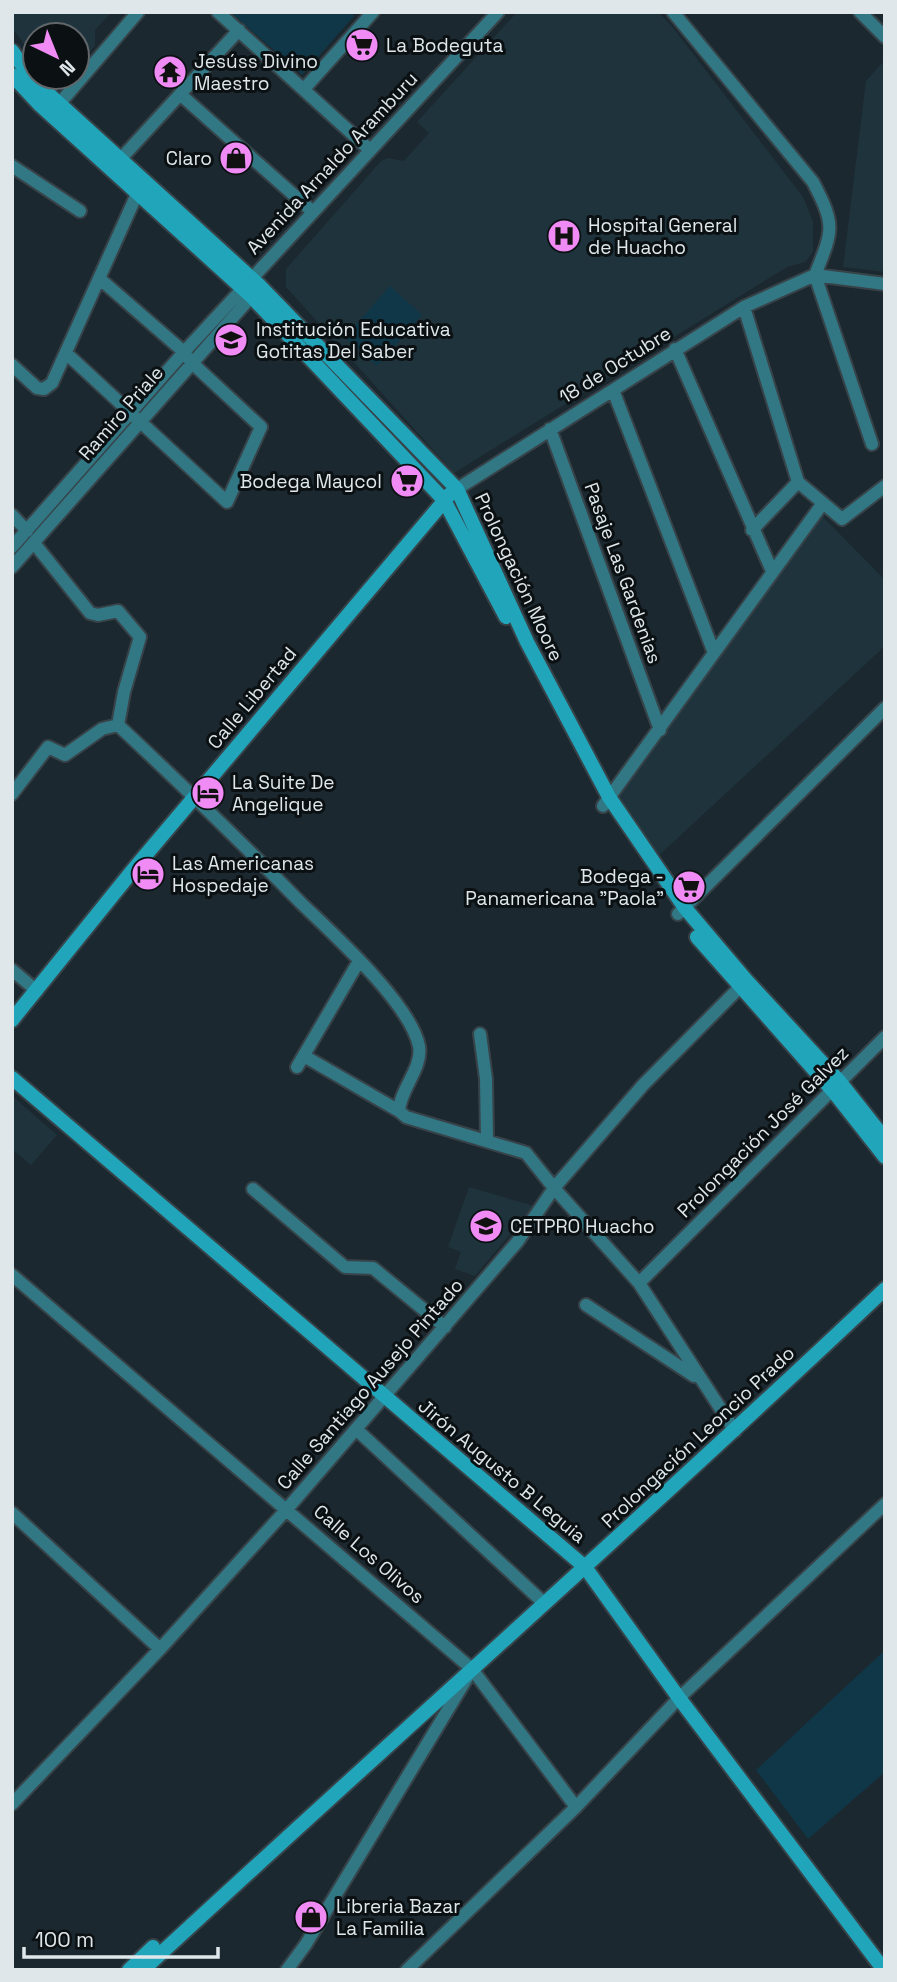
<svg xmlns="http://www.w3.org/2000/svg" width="897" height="1982" font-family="'Space Grotesk',sans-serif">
<rect width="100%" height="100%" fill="#1c282f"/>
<!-- built -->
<path fill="#1f333c" d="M12,12h100l-17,18v16l-18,18v-29h-42v23l-23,-30z
M517,12h141l13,13 132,172 10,24v31l-8,10 -18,5 -333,206 -168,-186v-18l95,-108 7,-3 16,3 25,-28 -12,-11z
M885,60v212l-42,-5 23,-186z
M821,515l64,65v66l-230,213 -38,-67z
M12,1096l45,39 -26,30 -19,-16z
M469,1187l65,19 -59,70 -20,-7 6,-17 -13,-5z"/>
<!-- green -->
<path fill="#103748" d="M230,12h120l4,4 -52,59z
M390,286l32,29 -45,51 -32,-29z
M885,1650v122l-77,67 -52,-69z"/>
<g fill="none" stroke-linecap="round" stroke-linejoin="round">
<defs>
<path id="street" d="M218,12l152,138
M673,12l140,170c23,44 20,48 2,93
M860,12l25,25
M304,89l69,-77
M181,95l132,117
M54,110l84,-98
M116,164l123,-134
M12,166l68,45
M815,275l57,169
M815,275l70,9
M744,307l54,175 -46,48
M675,349l97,222
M66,353l161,149 34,-75 -70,-65 -7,-10 -84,-73
M12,365l25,23 7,1 8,-6 85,-189
M613,390l101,263
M550,429l110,301
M798,482l44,37 43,-33
M457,489l287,-182 71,-32
M12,515l15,16
M34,543l56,70 8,2 20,-4 22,26 -16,55 -6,33
M12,547l172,-195 314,-340
M12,567l246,-278
M118,725c62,58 123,117 183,178 32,31 109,100 118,143 4,22 -19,43 -20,65l7,6 120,36 28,35 85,95 96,148
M12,794l36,-47 17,8 37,-26 16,-4
M603,806l220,-303
M678,914l207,-206
M12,970l25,21
M480,1034l6,45 1,60
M304,1056l95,55
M297,1067l62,-106
M253,1189l92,78 28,1 72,59
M12,1275l460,394 104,138
M639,1283l246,-246
M586,1305l108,71
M357,1430l188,174
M12,1513l148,136
M12,1804l148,-155 127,-140 231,-268 36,-53 89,-103 103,-104
M287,1970l19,-26 161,-266
M407,1970l169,-163 103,-109 206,-194"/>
<path id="secondary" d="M12,51l19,27 229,208 197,203 70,153 82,155 76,111 61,72 94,102 45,57
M12,75l27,29 212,192 193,204 62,117
M697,937l136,154 52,66
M12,1020l121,-150 317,-376
M12,1078l573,489 94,131 205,272
M129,1970l24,-23
M143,1970c246,-228 498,-450 742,-681"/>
</defs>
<!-- street casing -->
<use href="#street" stroke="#374349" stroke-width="16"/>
<!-- secondary casing -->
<use href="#secondary" stroke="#374349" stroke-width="18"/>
<!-- street -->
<use href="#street" stroke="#317784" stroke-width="12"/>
<!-- secondary -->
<use href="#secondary" stroke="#21a5ba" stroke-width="14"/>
</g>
<!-- icons -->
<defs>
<symbol id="supermarket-disc" viewBox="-11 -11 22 22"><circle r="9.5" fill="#f08bf5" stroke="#0b1013"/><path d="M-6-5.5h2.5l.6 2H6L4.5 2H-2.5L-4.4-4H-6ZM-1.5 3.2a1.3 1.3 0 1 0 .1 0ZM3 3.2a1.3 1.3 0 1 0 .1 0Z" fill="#111"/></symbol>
<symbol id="temple-disc" viewBox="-11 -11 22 22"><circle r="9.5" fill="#f08bf5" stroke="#0b1013"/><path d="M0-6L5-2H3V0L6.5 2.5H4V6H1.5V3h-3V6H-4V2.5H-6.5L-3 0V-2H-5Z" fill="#111"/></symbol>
<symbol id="shop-disc" viewBox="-11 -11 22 22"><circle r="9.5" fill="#f08bf5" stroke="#0b1013"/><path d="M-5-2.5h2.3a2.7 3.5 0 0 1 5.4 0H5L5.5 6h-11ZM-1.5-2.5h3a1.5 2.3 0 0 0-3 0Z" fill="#111"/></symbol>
<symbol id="hospital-disc" viewBox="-11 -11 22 22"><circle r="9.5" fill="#f08bf5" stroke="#0b1013"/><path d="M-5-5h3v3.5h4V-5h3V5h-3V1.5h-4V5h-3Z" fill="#111"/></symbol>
<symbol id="school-disc" viewBox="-11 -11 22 22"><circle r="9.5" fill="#f08bf5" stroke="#0b1013"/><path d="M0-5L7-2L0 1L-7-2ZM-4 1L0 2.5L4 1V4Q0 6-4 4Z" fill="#111"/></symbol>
<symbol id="hotel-disc" viewBox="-11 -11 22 22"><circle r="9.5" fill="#f08bf5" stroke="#0b1013"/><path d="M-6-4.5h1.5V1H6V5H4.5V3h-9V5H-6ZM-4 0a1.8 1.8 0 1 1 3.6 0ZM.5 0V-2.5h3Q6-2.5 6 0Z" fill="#111"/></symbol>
</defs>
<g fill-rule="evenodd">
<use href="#supermarket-disc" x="343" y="26" width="38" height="38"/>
<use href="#temple-disc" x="151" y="53" width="38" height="38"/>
<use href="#shop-disc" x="217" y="139" width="38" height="38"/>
<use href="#hospital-disc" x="545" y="217" width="38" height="38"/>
<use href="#school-disc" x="212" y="321" width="38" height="38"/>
<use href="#supermarket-disc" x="388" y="462" width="38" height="38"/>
<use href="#hotel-disc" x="189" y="774" width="38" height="38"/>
<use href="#hotel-disc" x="129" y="855" width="38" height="38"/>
<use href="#supermarket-disc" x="670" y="868" width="38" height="38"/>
<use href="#school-disc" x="467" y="1207" width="38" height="38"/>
<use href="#shop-disc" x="292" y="1898" width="38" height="38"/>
</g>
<g text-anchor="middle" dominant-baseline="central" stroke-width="6" stroke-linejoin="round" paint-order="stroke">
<!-- poi labels -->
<g font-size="19" fill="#dfe7eb" stroke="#0b1013" text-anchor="start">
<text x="386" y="45">La Bodeguta</text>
<text x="194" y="61">Jesúss Divino<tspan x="194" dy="22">Maestro</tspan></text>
<text x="212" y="158" text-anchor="end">Claro</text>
<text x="588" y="225">Hospital General<tspan x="588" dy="22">de Huacho</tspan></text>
<text x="256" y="329">Institución Educativa<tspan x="256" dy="22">Gotitas Del Saber</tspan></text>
<text x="382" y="481" text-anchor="end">Bodega Maycol</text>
<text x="232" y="782">La Suite De<tspan x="232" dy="22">Angelique</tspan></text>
<text x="172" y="863">Las Americanas<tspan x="172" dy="22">Hospedaje</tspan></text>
<text x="664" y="876" text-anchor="end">Bodega -<tspan x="664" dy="22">Panamericana "Paola"</tspan></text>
<text x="510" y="1226">CETPRO Huacho</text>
<text x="336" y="1906">Libreria Bazar<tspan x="336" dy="22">La Familia</tspan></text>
</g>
<!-- street labels -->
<g font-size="19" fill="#dfe7eb" stroke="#0b1013">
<text transform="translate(332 163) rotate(-47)">Avenida Arnaldo Aramburu</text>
<text transform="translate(615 365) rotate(-32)">18 de Octubre</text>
<text transform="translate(121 413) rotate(-49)">Ramiro Priale</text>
<text transform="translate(623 573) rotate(70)">Pasaje Las Gardenias</text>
<text transform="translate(519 577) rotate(65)">Prolongación Moore</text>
<text transform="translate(252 698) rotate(-50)">Calle Libertad</text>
<text transform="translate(763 1132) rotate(-45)">Prolongación José Galvez</text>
<text transform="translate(370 1384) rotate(-49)">Calle Santiago Ausejo Pintado</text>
<text transform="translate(698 1437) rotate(-43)">Prolongación Leoncio Prado</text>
<text transform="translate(502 1471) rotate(40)">Jirón Augusto B Leguia</text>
<text transform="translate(369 1554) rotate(41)">Calle Los Olivos</text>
</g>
</g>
<!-- border -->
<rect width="897" height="1982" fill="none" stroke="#dfe7eb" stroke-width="28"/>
<!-- north arrow -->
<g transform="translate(56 56) rotate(137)"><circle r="33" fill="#0b1013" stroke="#606669" stroke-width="2"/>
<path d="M0-5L12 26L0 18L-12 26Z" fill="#f08bf5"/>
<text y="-10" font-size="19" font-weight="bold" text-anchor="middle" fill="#dfe7eb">N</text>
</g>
<!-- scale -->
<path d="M24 1947v10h194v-10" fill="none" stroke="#dfe7eb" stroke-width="3.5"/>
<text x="35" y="1947" font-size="21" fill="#dfe7eb" stroke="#0b1013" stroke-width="5" paint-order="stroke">100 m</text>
</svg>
